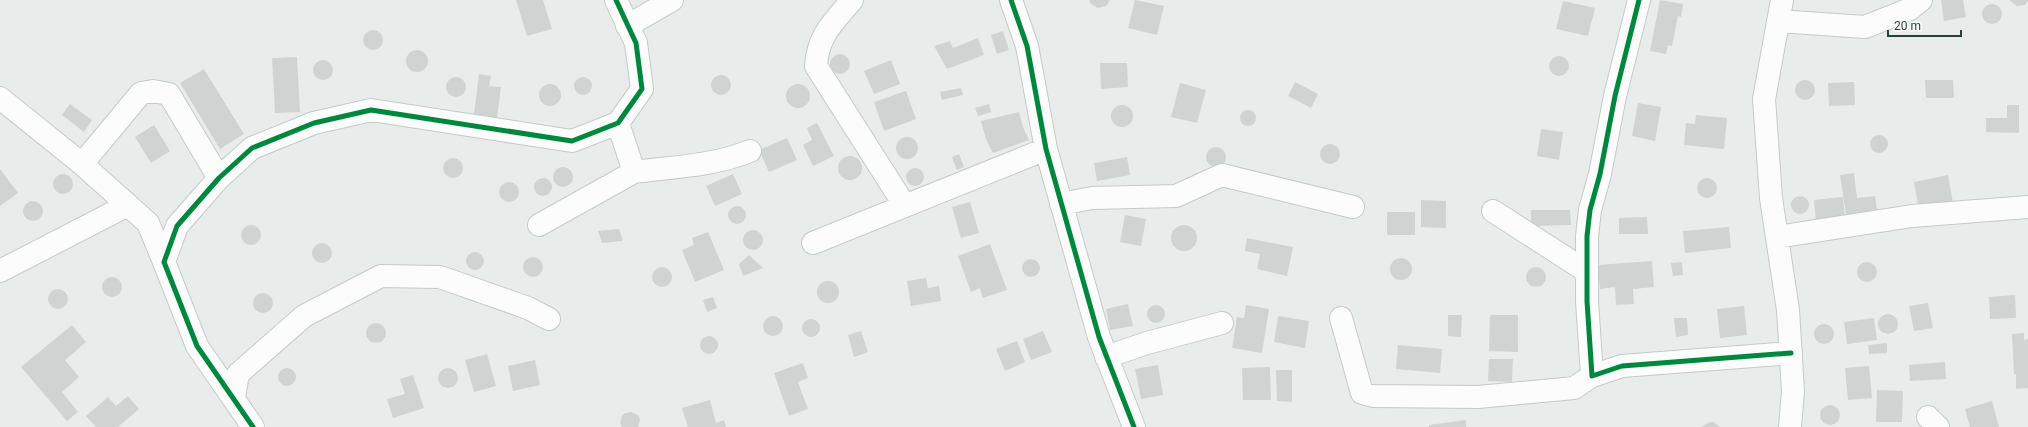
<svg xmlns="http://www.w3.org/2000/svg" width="2028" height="427" font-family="Roboto,sans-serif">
<rect width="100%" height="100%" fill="#e8edeb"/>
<!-- building -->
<path fill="#cfd4d2" d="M516,0h27l9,29 -25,7z
M1089,0h21l-4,6 -8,2 -7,-4z
M1135,0l29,6 -7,29 -29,-7z
M1660,0l23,4 -2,13 -3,-1 -6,30 -4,-1 -2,9 -16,-3z
M1941,0h22l3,17 -22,4z
M2009,0h19v1l-3,4 -8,1z
M1563,1l32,7 -7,28 -32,-7z
M1982 14a10 10 0 1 1 20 0a10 10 0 1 1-20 0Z
M363 40a10 10 0 1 1 20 0a10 10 0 1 1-20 0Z
M1003,31l6,19 -12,4 -6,-19z
M978,38l6,17 -37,14 -13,-23 16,-5 3,7z
M406 61a11 11 0 1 1 22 0a11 11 0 1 1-22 0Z
M830 64a10 10 0 1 1 20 0a10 10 0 1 1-20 0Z
M1549 66a10 10 0 1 1 20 0a10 10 0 1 1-20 0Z
M297,57l3,55 -25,1 -3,-55z
M891,60l9,24 -26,10 -10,-23z
M313 70a10 10 0 1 1 20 0a10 10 0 1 1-20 0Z
M1100,63h27l1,24 -27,2z
M204,69l40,65 -24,15 -40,-66z
M479,74l12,2 -2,10 12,1 -4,31 -23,-4z
M711 85a10 10 0 1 1 20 0a10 10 0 1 1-20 0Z
M574 86a9 9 0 1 1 18 0a9 9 0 1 1-18 0Z
M446 87a10 10 0 1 1 20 0a10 10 0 1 1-20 0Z
M1925,80h28l1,18h-28z
M1795 90a10 10 0 1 1 20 0a10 10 0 1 1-20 0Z
M1295,82l23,12 -7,14 -23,-12z
M1854,82l1,23 -26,1 -1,-23z
M1180,83l26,7 -9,33 -26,-6z
M786 96a12 12 0 1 1 24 0a12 12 0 1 1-24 0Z
M539 95a11 11 0 1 1 22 0a11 11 0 1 1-22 0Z
M961,88l2,7 -21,5 -2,-8z
M906,91l10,28 -32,12 -10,-29z
M1638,103l23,4 -6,34 -23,-5z
M70,104l22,16 -8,12 -22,-17z
M989,104l2,8 -13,4 -3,-8z
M1111 116a11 11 0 1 1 22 0a11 11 0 1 1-22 0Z
M2007,105h12v28l-33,-1v-14h21z
M1240 118a8 8 0 1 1 16 0a8 8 0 1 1-16 0Z
M1019,112l4,15 6,13 -36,13 -7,-14 -5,-18z
M1696,115l31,3 -3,31 -40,-4 2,-22 9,1z
M817,123l17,33 -21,10 -10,-21 9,-5 -5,-12z
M154,125l16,26 -19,12 -16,-26z
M1541,129l22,3 -4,28 -22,-4z
M1870 144a9 9 0 1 1 18 0a9 9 0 1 1-18 0Z
M896 148a11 11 0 1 1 22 0a11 11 0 1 1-22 0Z
M787,138l10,22 -28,12 -10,-22z
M1320 154a10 10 0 1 1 20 0a10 10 0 1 1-20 0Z
M1206 157a10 10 0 1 1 20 0a10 10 0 1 1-20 0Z
M959,154l5,13 -7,3 -5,-13z
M838 168a12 12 0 1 1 24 0a12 12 0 1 1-24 0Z
M1127,157l3,18 -33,6 -3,-18z
M443 168a10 10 0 1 1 20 0a10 10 0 1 1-20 0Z
M553 177a10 10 0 1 1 20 0a10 10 0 1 1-20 0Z
M906 177a9 9 0 1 1 18 0a9 9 0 1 1-18 0Z
M0,169l18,24 -18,13z
M1854,173l3,25 18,-2 3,20 -31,5 -7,-46z
M53 184a10 10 0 1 1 20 0a10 10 0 1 1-20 0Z
M733,174l9,20 -27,12 -9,-20z
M1948,175l5,28 -34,7 -5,-28z
M1697 188a10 10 0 1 1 20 0a10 10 0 1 1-20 0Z
M534 187a9 9 0 1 1 18 0a9 9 0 1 1-18 0Z
M499 192a10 10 0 1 1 20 0a10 10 0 1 1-20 0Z
M1791 205a9 9 0 1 1 18 0a9 9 0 1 1-18 0Z
M1843,197l2,21 -29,3 -2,-21z
M1421,200l25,1v27l-25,-1z
M23 211a10 10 0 1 1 20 0a10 10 0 1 1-20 0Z
M970,202l9,31 -18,5 -9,-31z
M728 215a9 9 0 1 1 18 0a9 9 0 1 1-18 0Z
M1531,210h39l1,15 -40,1z
M1387,212h28v23h-28z
M1125,215l21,4 -5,27 -21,-4z
M1647,217l1,17h-29v-16z
M241 235a10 10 0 1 1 20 0a10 10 0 1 1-20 0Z
M1171 238a13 13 0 1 1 26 0a13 13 0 1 1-26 0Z
M1729,227l2,21 -46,5 -2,-22z
M619,229l4,12 -21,2 -4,-12z
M743 240a10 10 0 1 1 20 0a10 10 0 1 1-20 0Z
M708,232l16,38 -29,12 -13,-32 12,-5 -2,-7z
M1247,238l46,9 -6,29 -30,-7 3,-15 -15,-3z
M312 253a10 10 0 1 1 20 0a10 10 0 1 1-20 0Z
M990,244l17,46 -24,8 -3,-10 -9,4 -13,-36z
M466 261a9 9 0 1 1 18 0a9 9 0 1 1-18 0Z
M749,255l14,13 -20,8 -4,-12z
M523 267a10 10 0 1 1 20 0a10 10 0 1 1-20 0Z
M1390 269a11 11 0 1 1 22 0a11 11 0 1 1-22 0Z
M1022 268a9 9 0 1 1 18 0a9 9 0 1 1-18 0Z
M1652,261l2,26 -21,2 1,15 -18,1 -1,-18 -15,2 -2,-24z
M1857 272a10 10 0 1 1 20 0a10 10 0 1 1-20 0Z
M1682,262l1,13 -10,1 -2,-13z
M1526 277a10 10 0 1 1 20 0a10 10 0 1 1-20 0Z
M652 277a10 10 0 1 1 20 0a10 10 0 1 1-20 0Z
M102 287a10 10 0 1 1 20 0a10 10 0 1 1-20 0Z
M926,278l2,10 11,-2 2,15 -30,5 -4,-25z
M817 292a11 11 0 1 1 22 0a11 11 0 1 1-22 0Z
M48 299a10 10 0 1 1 20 0a10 10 0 1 1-20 0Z
M253 303a10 10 0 1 1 20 0a10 10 0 1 1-20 0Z
M2015,295l1,23 -26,1 -1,-22z
M713,297l4,11 -10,4 -4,-12z
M1928,303l5,25 -19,3 -5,-25z
M1128,304l5,22 -23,4 -4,-21z
M1246,305l23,4 -7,44 -30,-5 5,-31 7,1z
M1147 314a9 9 0 1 1 18 0a9 9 0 1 1-18 0Z
M1744,306l3,29 -27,3 -3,-29z
M1878 324a10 10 0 1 1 20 0a10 10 0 1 1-20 0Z
M1448,315h14l-1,22 -13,-1z
M1490,315h28v37l-29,-1z
M763 326a10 10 0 1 1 20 0a10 10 0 1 1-20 0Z
M1278,316l31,5 -4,27 -31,-6z
M1674,318h13l1,17 -12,2z
M1874,318l3,22 -30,4 -3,-22z
M802 328a9 9 0 1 1 18 0a9 9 0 1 1-18 0Z
M366 333a10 10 0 1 1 20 0a10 10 0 1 1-20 0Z
M1814 334a10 10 0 1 1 20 0a10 10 0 1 1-20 0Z
M72,325l14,17 -21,18 14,17 -17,15 16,20 -11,9 -46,-54z
M861,331l7,21 -14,5 -6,-22z
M1043,331l9,21 -21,8 -8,-21z
M2024,333v7l4,-1v49l-12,1v-15h-2l-2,-40z
M700 345a9 9 0 1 1 18 0a9 9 0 1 1-18 0Z
M1017,341l8,21 -20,9 -9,-22z
M1887,343v10l-18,1 -1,-9z
M1398,345l44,4 -2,24 -44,-4z
M487,354l9,32 -22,6 -9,-32z
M1489,359h24l-1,23 -24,-1z
M535,360l5,25 -27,6 -5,-25z
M1945,362l1,17 -36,2 -1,-16z
M803,363l5,15 -10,4 10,27 -19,7 -15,-43z
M1158,365l5,30 -22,4 -6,-30z
M1869,366l3,32 -24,2 -3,-32z
M1270,367l1,33h-28l-1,-32z
M438 378a10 10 0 1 1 20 0a10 10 0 1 1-20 0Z
M278 377a9 9 0 1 1 18 0a9 9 0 1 1-18 0Z
M1276,370h16v32l-15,-1z
M413,375l11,33 -31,10 -6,-19 18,-5 -5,-15z
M1877,390l26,1 -1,31h-26z
M128,396l11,13 -21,18h-22l-10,-11 22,-19 8,9z
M710,400l6,23 8,-3 2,7h-38l-6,-19z
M1992,401l7,26h-29l-5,-18z
M1820 415a10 10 0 1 1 20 0a10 10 0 1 1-20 0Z
M632,412l7,4 1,4 -2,7h-16l-2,-4 2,-7 3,-3z
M1466,420v7h-37v-2z
M1710,422h4l6,5h-19z"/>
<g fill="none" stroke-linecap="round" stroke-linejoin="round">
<defs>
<path id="minor" d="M852,0c-19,23 -34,35 -36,66l89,140
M1011,0l16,46 19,103 53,188 35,90
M1639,0l-24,96 -15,78 -10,36 -3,26v65l5,75 30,-10 169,-13
M1782,0l-18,99 7,99 17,112 5,81 -3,36
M1778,21l87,6 45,-18 11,-9
M627,26l45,-26
M0,98l82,66 66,59 16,39
M618,123l16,49c39,-5 79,-6 116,-21
M82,164l59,-71 12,-2 16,3 50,84
M1061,204l31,-6 84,-2 46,-21 131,32
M1493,211l93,60
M539,225l95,-53
M1777,237l135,-21 116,-9
M813,243l233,-94
M0,271l128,-66
M1341,318l21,75 11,3 105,1 96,-9 18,-12
M1106,357l41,-14 75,-20
M234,397l4,-23 66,-58 77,-40 59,1 88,31 21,11
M1928,417l10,10
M253,427l-56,-81 -33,-84 13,-36 42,-48 33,-30 62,-25 57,-13 201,31 46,-18 24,-34 -6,-46 -20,-43"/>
</defs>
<!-- minor casing -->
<use href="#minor" stroke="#c5cac8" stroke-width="24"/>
<!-- minor -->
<use href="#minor" stroke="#fcfcfc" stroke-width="22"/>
<defs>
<path id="cycleway" d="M1011,0l16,46 19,103 53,188 35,90
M1639,0l-24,96 -15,78 -10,36 -3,26v65l5,75 30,-10 169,-13
M253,427l-56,-81 -33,-84 13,-36 42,-48 33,-30 62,-25 57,-13 201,31 46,-18 24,-34 -6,-46 -20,-43"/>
</defs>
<!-- cycleway casing -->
<use href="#cycleway" stroke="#f7fbf9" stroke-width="8"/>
<!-- cycleway -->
<use href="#cycleway" stroke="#00873e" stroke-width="5"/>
</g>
<!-- scale -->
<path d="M1888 30v6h73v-6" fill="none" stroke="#24423a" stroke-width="2"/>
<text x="1894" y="30" font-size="12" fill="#24423a" stroke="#f7fbf9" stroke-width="3" paint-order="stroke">20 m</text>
</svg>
